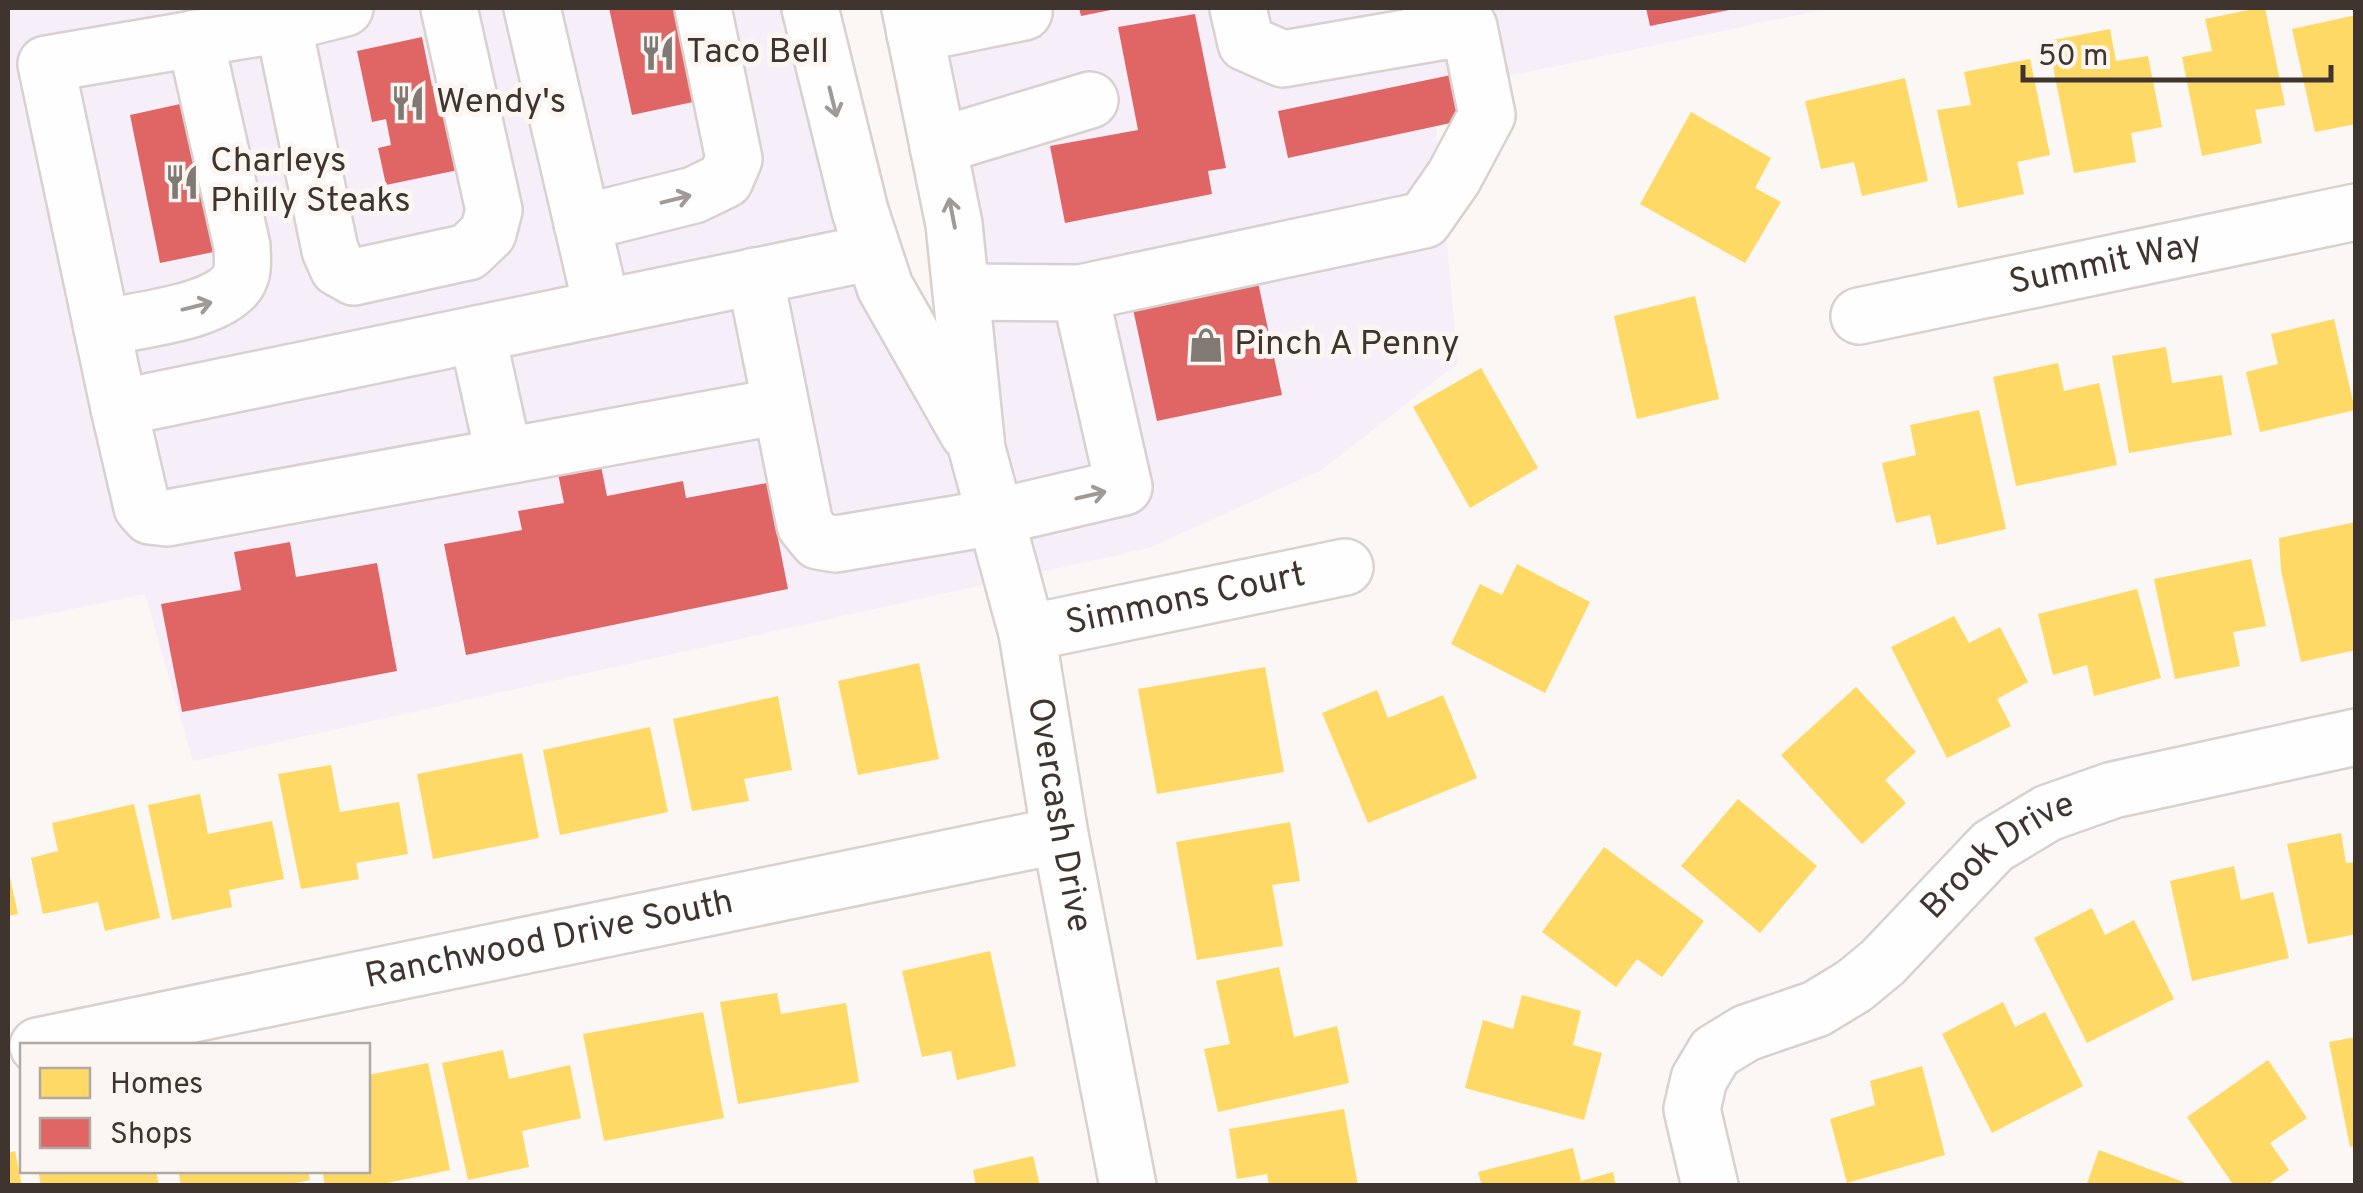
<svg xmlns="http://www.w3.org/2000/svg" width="2363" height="1193" font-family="Overpass,sans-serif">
<rect width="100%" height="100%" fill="#faf7f5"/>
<!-- commercial -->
<path fill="#f6effa" d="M8,8h780l168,448 35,127 -798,178 -48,-167 -137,28z
M931,8h900l-398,84 25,271 -136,107 -173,78 -116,26 -35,-132z"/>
<!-- homes -->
<path fill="#ffd966" d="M2258,8h7l20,97 -30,5 7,33 -60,13 -20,-99 30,-6 -7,-32z
M2356,15v109l-41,8 -23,-103z
M2110,29l6,32 32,-5 14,71 -31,6 5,29 -62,11 -26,-132z
M2030,59l20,96 -33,7 7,32 -66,14 -21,-98 34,-5 -7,-33z
M1905,78l23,103 -66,15 -8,-34 -33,7 -16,-68z
M1691,112l80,46 -16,30 26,14 -36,61 -105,-59z
M1695,296l24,103 -82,20 -23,-103z
M2334,319l21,91 -95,22 -14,-60 32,-8 -7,-30z
M2166,347l6,36 50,-8 10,60 -103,18 -17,-97z
M2058,363l6,28 35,-8 18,82 -101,21 -23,-109z
M1481,368l57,100 -68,40 -57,-101z
M1979,410l27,119 -69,16 -7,-30 -34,8 -14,-60 34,-8 -6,-30z
M2356,522v128l-55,12 -20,-92 -2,-32z
M2251,559l15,67 -33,6 7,34 -65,13 -21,-100z
M1517,564l73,38 -45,91 -94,-49 29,-60 22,11z
M2137,589l24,89 -67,18 -7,-31 -34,10 -15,-61z
M1954,616l15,27 31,-16 28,55 -31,17 14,27 -64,32 -56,-111z
M919,663l20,96 -81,16 -20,-94z
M1265,667l19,105 -127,22 -19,-105z
M1856,687l60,65 -31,28 21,23 -44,41 -81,-89z
M1377,690l11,28 55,-23 34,83 -109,45 -46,-110z
M778,696l14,74 -48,9 5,22 -57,10 -19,-92z
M650,727l18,85 -108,23 -17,-85z
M522,753l17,85 -106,21 -16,-85z
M331,765l9,47 59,-10 9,52 -52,9 3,16 -58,10 -23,-115z
M200,794l8,40 64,-13 12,58 -55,11 3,17 -60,13 -24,-115z
M1738,799l79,67 -57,67 -79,-67z
M134,804l26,114 -55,13 -7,-29 -55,12 -12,-56 27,-7 -6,-28z
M1290,822l10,59 -28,4 11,61 -86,14 -21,-118z
M2341,833l5,30 10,-1v72l-48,10 -21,-100z
M1604,847l100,74 -42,56 -25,-18 -21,28 -74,-55z
M2234,866l7,34 32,-8 16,66 -97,23 -22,-100z
M8,869l10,45 -10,2z
M2092,908l13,27 29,-15 40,79 -87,44 -53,-105z
M990,951l26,115 -59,14 -6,-29 -29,6 -20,-86z
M1279,967l15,70 43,-11 12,57 -131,29 -14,-63 26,-5 -14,-63z
M777,993l4,21 65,-11 13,79 -121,22 -18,-102z
M1522,995l59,16 -8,34 29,8 -18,67 -119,-32 18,-68 30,9z
M2003,1002l12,25 30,-15 38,74 -91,47 -50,-99z
M703,1012l21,106 -120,23 -21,-107z
M2356,1037v109l-6,1 -21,-105z
M503,1050l6,29 61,-14 11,53 -59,13 7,36 -61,13 -26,-117z
M2268,1060l39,58 -37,25 19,27 -23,16h-32l-47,-69z
M428,1063l22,107 -77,16h-48l-3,-16h46v-95z
M1922,1066l23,89 -98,28 -17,-64 45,-14 -5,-24z
M1344,1109l14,77h-89l-2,-12 -30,5 -8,-50z
M1573,1148l8,33 32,-9 3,14h-134l-4,-14z
M2099,1150l92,35v1h-105z
M15,1151l7,35h-14v-33z
M1033,1156l7,30h-64l-3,-16z
M38,1170h118l3,16h-118z
M178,1170h130l2,10 -27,6h-102z"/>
<!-- shops -->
<path fill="#e06666" d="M609,8h78l20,91 -75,16z
M1079,8h37v1l-35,7z
M1646,8h88v1l-84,17z
M1195,14l31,154 -18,3 4,23 -147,29 -15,-77 88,-16 -20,-103z
M422,37l10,49 13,-3 18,86 -77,16 -8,-37 13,-3 -5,-26 -14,3 -15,-71z
M1451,75l9,46 -172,37 -10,-47z
M203,99l30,149 -73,15 -30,-148z
M1255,268l27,127 -125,26 -27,-126z
M598,451l9,45 76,-15 3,17 81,-15 21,106 -322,66 -22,-111 78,-14 -4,-19 46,-8 -9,-44z
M290,542l6,35 81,-14 20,108 -215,41 -21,-108 80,-14 -7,-38z"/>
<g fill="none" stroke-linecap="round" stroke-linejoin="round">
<defs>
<g id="minor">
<path d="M280,8l50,242 8,18 16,9 114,-25 20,-19 6,-23 -45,-202"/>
<path d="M345,8l-63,16 -236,40 73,344 754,-156"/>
<path d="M532,8l70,300"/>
<path d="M810,8l50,203 25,76 83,146"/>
<path id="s1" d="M910,8l44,216 23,225 50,184 33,202 68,351"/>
<path d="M915,34l109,-22"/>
<path d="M938,146l152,-46"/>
<path d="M582,223l112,-28 31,-15 9,-21 -31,-151"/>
<path d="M755,276l50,249 13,16 18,3 160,-27 128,-30 -44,-194"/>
<path d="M962,292l118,1 344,-73 30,-43 33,-62 -18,-88 -186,32 -37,-16 -8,-35"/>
<path id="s2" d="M1859,316l497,-104"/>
<path d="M102,328c33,-8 126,-16 138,-51 4,-9 2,-21 2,-31l-47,-208"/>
<path d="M477,334l27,122"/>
<path d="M119,408l23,99 8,9 17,2 613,-112"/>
<path id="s3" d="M1027,633l318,-66"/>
<path id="s4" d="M38,1046l1022,-211"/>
<path id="s5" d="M1710,1186l-18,-77 7,-30 16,-27 31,-19 70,-24 38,-23 29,-24 110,-116 55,-33 65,-23 243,-53"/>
</g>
</defs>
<!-- minor casing -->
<use href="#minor" stroke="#d8d1cd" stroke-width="60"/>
<!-- minor -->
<use href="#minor" stroke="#fefefe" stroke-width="55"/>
</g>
<!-- one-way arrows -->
<defs><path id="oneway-shaft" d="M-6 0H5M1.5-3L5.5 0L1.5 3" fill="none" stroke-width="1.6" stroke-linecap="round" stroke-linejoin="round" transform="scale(2.5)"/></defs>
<g stroke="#9f9a96">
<use href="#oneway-shaft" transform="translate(833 102) rotate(76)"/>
<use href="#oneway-shaft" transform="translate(676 199) rotate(-14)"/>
<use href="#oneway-shaft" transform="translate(952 213) rotate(-101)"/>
<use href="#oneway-shaft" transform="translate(197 306) rotate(-14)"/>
<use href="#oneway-shaft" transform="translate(1091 495) rotate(-13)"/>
</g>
<!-- icons -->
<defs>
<symbol id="restaurant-bare" viewBox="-9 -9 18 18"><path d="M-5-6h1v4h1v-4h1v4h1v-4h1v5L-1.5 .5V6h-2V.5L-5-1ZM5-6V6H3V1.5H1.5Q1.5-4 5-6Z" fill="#817974" stroke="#fcf6f3" stroke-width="2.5" paint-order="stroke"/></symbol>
<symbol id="shop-bare" viewBox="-9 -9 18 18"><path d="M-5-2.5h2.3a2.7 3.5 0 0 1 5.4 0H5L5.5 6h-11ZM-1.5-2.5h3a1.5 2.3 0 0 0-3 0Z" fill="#817974" stroke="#fcf6f3" stroke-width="2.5" paint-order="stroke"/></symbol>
</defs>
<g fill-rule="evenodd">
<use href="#restaurant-bare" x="633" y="28" width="50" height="50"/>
<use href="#restaurant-bare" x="383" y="78" width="50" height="50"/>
<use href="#restaurant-bare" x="157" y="157" width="50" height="50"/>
<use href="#shop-bare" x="1181" y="320" width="50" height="50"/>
</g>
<g text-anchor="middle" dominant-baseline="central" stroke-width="10" stroke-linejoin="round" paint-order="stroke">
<!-- poi labels -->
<g font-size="35" fill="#40352e" stroke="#fcf6f3" text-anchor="start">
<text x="686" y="53">Taco Bell</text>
<text x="436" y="103">Wendy's</text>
<text x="210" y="162">Charleys<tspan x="210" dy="40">Philly Steaks</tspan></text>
<text x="1234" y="345">Pinch A Penny</text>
</g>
<!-- street labels -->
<g font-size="35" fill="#40352e" stroke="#fcf6f3">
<text stroke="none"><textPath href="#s2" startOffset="252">Summit Way</textPath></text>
<text stroke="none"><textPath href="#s3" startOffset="162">Simmons Court</textPath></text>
<text stroke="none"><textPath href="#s1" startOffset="822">Overcash Drive</textPath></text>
<text stroke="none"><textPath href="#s5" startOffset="492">Brook Drive</textPath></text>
<text stroke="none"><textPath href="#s4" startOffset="522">Ranchwood Drive South</textPath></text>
</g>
</g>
<!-- border -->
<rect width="2363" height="1193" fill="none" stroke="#40352e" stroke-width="20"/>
<!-- legend -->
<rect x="20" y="1043" width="350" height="130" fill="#fcf6f3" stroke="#b1a9a4" stroke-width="2.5"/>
<rect x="40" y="1068" width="50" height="30" fill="#ffd966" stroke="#b1a9a4" stroke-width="2.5"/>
<text x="110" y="1093" font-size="30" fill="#40352e">Homes</text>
<rect x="40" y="1118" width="50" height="30" fill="#e06666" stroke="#b1a9a4" stroke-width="2.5"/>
<text x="110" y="1143" font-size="30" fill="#40352e">Shops</text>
<!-- scale -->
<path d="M2023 65v15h308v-15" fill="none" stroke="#40352e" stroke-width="5"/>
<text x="2038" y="65" font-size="30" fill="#40352e" stroke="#fcf6f3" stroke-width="8" paint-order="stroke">50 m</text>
</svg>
